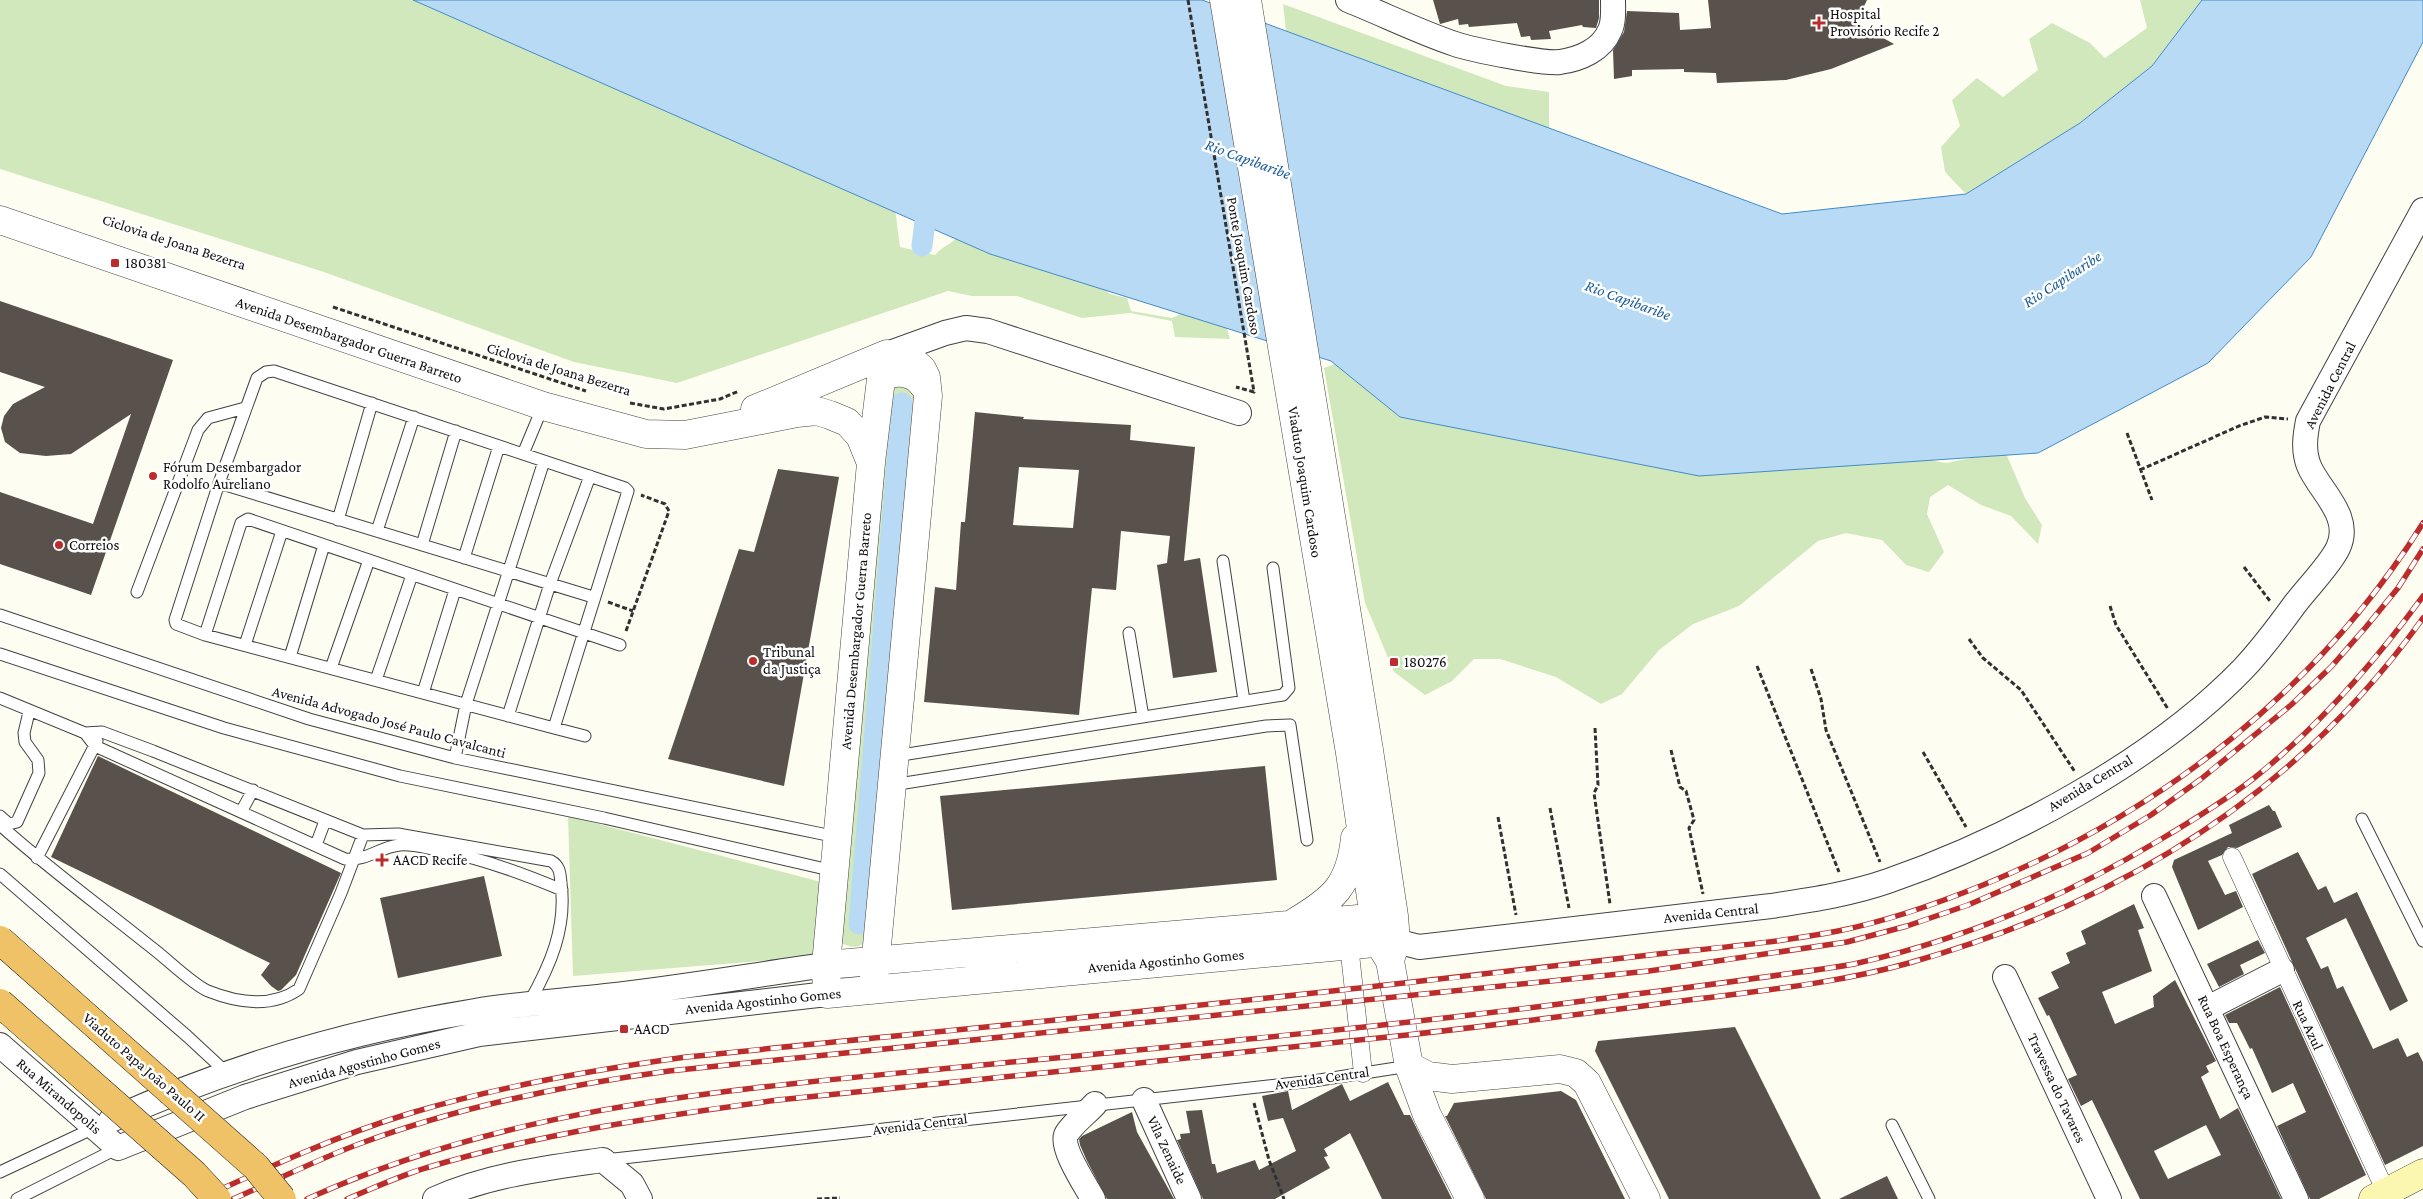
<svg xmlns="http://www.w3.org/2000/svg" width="2423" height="1199" font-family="'Crimson Pro',serif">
<rect width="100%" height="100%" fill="#fefdf2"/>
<!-- green -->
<path fill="#d1e8bc" d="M0,0h461l433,201 6,46 35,8c8,-9 17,-11 24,-20l135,46 16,13 17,4 4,13 41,7 17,-8 36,12 5,17 -55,-2 -3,-16 -42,-8 -48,5 -65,-22h-45l-24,-5 -271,92 -103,-21 -253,-91 -321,-102z
M2140,0h62l-50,66 -72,57 -114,71 -21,-22 -4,-25 19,-21 -8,-26 25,-22 26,19 35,-27 -9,-31 23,-16 38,20 15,15 42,-30z
M1283,4l223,82 43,6v36l-263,-97z
M1340,362l606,101 59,-12 20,47 17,27 -4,19 -27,-28 -30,-11 -33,-20 -18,12 -3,17 17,38 -15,20 -23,-7 -24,-25 -36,-7 -28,8 -79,65 -46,18 -34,26 -37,44 -21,10 -45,-27 -56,-18h-26l-22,22 -27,14 -31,-23 -29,-69 -41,-235z
M898,382l23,12 -48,540c-15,16 -18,16 -38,6l47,-543z
M568,816l257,67 -3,73 -249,20z"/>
<!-- water -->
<path fill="#b9daf4" stroke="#428cc8" d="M413,0h789l580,214 184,-20 114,-71 72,-57 50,-66h221v42l-112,215 -103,106 -170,90 -339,23 -299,-59 -69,-56 -341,-107z"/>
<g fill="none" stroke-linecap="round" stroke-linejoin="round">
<!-- canal -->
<path stroke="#b9daf4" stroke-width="21" d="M922,246l6,-50
M859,924l43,-521"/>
</g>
<!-- building -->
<path fill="#58514c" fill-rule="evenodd" d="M1433,0h166v18l-3,10 -13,-1 -1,-2 -33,6 2,8 -20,1 -1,-4 -9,1 -4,-14 -48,4 -1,-3 -9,1 -1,-6 -18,5z
M1708,0h159l-11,23 38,21 -63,25 -45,11 -69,3 -1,-10 -32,-1v-3l-52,1v6l-18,3 -1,-29 11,-18 3,-21 52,2 1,17 31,-2z
M0,301l173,59 -82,235 -91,-31v-72l93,32 38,-110 -60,40 -25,2 -26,-3 -15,-11 -4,-14 3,-12 9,-12 32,-17 -45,-15z
M975,412l49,5 -1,2 108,6 -1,15 65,7 -11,114 16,-3 17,114 -44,6 -16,-113 10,-2 3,-27 -49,-5 -5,59 -24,-2 -13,127 -155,-13 11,-115 21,3 5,-68h4zM1019,467l60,3 -6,58 -60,-3z
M778,469l61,8 -55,309 -116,-27 71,-210 15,3z
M98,756l243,117 -45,102 -15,15 -3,1 -7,-5 -10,-11 9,-12 -219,-106z
M1265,766l12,114 -325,30 -12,-114z
M2269,805l4,6h2l7,16 -45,21 -9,-1 -6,8 -14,6 17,34 11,-4 7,16 -45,23 -26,-63 2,-7 58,-27 -3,-8z
M2298,852l20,38 8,-4 8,17 23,-11 51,109 -18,10 -44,-93 -40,20 15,31 7,-3 9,23 6,-3 30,63 25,-11 9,19 11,-5 5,10v84l-38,19 -133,-291z
M484,876l18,80 -104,22 -18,-80z
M2134,904l10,24 -6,2 14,41 -50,21 13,32 39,-17 -1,-11 22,-16 41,81 -10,5 3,6 -8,5 19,42 18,-11 43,91h-141l-48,-99 -11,6 -13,-27 9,-4 -28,-60 -2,1 -9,-18 21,-10 -8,-16 19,-9 -4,-10 20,-9 -5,-13zM2206,1125l15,30 -53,24 -14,-28z
M2258,940l7,13 -25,12 4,9 -25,13 -12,-23z
M2280,987l86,188 -47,24h-9l-33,-73 29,-14 -13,-29 -21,10 -20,-45 -2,1 -13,-26h-8l-4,-8z
M1735,1027l86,172h-152l-74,-148 3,-10z
M1388,1082l16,33h6l42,84h-70l-32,-66 -26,16 4,7 -4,1 6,11 -55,31h-72l-26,-59 4,-1 -1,-5 10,-1 -4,-22 16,-1 10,54h3l2,9 38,-13 4,10 37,-19 -13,-33 -15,3 -6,-25 26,-5 4,19 50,-26 8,17z
M1561,1091l15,9 49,99h-139l-41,-83h2l7,-13z
M1132,1112l5,20 37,67h-67l-20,-38 -7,-16 -1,-6 3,-3z
M1887,1176l11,23h-59z"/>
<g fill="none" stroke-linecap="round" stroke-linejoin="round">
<defs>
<path id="service" d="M523,454l20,-48
M219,483l374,114
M338,520l34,-117
M377,531l37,-114
M422,545l34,-114
M464,558l35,-112
M1223,561l21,140
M137,592l61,-162 10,-12 37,-10
M0,615l309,104 146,39 382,79
M1129,633l14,84
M205,635l36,-112 7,-4 372,126
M245,645l37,-114
M0,654l224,74 176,48 204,42 230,53
M290,657l34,-112
M331,668l38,-108
M376,680l36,-105
M423,693l32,-103
M0,698l85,35 17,-1 51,19 210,84 35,-1 153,27c9,5 9,12 10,22 6,45 -11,83 -32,120
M508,716l42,-132 40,-108
M554,728l74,-237 -3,-3 -351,-117 -8,1 -9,6 -38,105 -44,137 1,4 29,11 349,93 31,8
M85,733l10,13 250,113c23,2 34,-12 55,-14 13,-1 26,3 38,5 43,8 84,23 124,40
M895,756l388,-61 6,-7 -16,-120
M455,758l11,-54 78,-243
M892,785l374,-59 24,-1 17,115
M241,812l12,-22
M0,816l9,8 8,-2 22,-49 -1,-13 -13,-18 -1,-9 5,-21
M2362,819l61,122
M0,825c48,43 100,81 151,122 15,11 42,38 57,44 30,12 64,17 91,-2l42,-96 22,-58
M316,845l9,-24
M37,858l60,-117
M0,874l187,162 41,38
M1892,1125l37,74
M605,1160l708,-79 96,-15
M0,1172l96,-45
M17,1199l101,-51"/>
<path id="pedestrian" d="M2232,857l154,335
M1349,945l14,128"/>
<path id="minor" d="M1348,0c35,14 71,32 107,44 18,6 88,20 105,18 20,-3 42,-12 50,-32 4,-8 3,-21 3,-30
M887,354l58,-21 21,-5 22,3 251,82
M2154,896l142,303
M1396,941l23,6 352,-41c39,-6 80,-12 117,-25 121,-42 266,-120 355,-212 19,-20 36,-43 52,-65 12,-16 35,-39 43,-56 15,-32 -18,-56 -29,-82 -6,-15 -4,-30 -1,-45l115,-211
M2005,977l104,222
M2208,1008l74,-38
M0,1045l118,103 127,-51 112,-35 122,-28 348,-40
M1144,1100l45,99
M111,1120c115,-52 239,-89 364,-109 43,-7 87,-10 131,-15 74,-8 147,-21 220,-31
M435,1199c52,-24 112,-31 168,-39l29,24 8,15
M1093,1199c-7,-13 -32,-50 -27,-64 5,-10 21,-22 29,-31"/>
<path id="tertiary" d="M1224,0l126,753 24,165 5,25 11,18 19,105 18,49 43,84
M1247,0l122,750 25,166 2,25 -5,16
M0,220l543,186 103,28 39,1 112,-22 20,-2 13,4 17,7 13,14 11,27 -45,502 1,29 569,-53
M755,409l132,-55 26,7 9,8 4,8 2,19 -55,593
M871,462l10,-83c13,-10 33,-8 42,6
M1295,922c39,-23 55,-37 60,-84
M826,965l567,-49
M1409,1066l19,10 24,3 108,-10 16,4 11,10 59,116"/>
<path id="secondary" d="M2373,1199l50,-26"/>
</defs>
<!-- service casing -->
<use href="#service" stroke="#424242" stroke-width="13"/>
<!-- pedestrian casing -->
<use href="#pedestrian" stroke="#424242" stroke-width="19"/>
<!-- minor casing -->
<use href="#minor" stroke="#424242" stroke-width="26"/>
<!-- tertiary casing -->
<use href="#tertiary" stroke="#424242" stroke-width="29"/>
<!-- secondary casing -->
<use href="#secondary" stroke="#313131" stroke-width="29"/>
<!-- path -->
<path stroke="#313131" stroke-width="3" stroke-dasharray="5 2.5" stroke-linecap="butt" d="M1188,0l66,392 -18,-5
M333,307l253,84
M630,403l34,6 56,-10 19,-8
M2127,433l25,67
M2140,470l99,-44 26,-9 23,2
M2244,567l26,34
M608,602l25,9
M2110,606l6,19 52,84
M626,631l43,-120 -4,-7 -24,-9
M1969,639l14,19 38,32 54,82
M1757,666l82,206
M1811,669l10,30 5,31 54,132
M1595,728l3,57 -4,8 16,111
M1671,750l9,37 6,4 8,29 -5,8 14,66
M1923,752l43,75
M1550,808l19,100
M1498,817l18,98
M1254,1103l15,57 15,39
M817,1199l23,-1"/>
<!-- service -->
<use href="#service" stroke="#fff" stroke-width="11"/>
<!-- pedestrian -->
<use href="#pedestrian" stroke="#fff" stroke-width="18"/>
<!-- minor -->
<use href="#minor" stroke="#fff" stroke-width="24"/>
<!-- tertiary -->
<use href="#tertiary" stroke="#fff" stroke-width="28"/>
<!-- secondary -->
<use href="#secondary" stroke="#fcf7b0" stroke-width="28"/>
<defs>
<path id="rail" d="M200,1199c69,-32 138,-64 211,-86 90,-27 182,-43 275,-56 236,-24 473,-46 709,-73 85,-9 170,-19 255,-29 63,-7 126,-12 188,-24 50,-10 98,-27 145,-46 179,-73 337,-197 440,-362
M233,1199c42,-18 83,-39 126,-55 99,-37 206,-59 310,-73l980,-100 198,-29 60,-16 61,-21 120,-52 63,-38 50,-36 90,-74 40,-38 35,-40 32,-39 25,-39
M307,1199c208,-95 431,-110 654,-132 208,-20 416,-39 622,-66 68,-9 136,-17 203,-27 23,-3 46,-6 68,-10 108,-24 209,-66 304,-123 32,-19 65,-39 95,-62 65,-52 121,-116 170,-183
M347,1199c27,-11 54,-24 82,-32 114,-34 231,-51 349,-67 210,-22 419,-42 629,-65 91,-10 182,-22 274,-34 76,-10 154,-17 228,-38 209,-59 387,-167 514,-345"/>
</defs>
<!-- rail casing -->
<use href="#rail" stroke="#bb2d2c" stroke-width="5.5"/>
<!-- rail -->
<use href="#rail" stroke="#fff" stroke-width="4" stroke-dasharray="11" stroke-linecap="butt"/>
<defs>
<path id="trunk-bridge" d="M0,940l256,227 26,32
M0,1003l194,171 23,25"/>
</defs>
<!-- trunk-bridge casing -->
<use href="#trunk-bridge" stroke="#202020" stroke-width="29" stroke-linecap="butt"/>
<!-- trunk-bridge -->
<use href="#trunk-bridge" stroke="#f0c267" stroke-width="28"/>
</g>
<!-- markers -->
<g fill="#bb2d2c" stroke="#fff" stroke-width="2">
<path d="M1816.5 15.5h5v5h5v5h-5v5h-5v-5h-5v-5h5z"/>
<rect x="110" y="258" width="10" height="10" rx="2.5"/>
<circle cx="153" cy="476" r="5"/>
<circle cx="59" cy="545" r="5"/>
<circle cx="753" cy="661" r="5"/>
<rect x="1389" y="657" width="10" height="10" rx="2.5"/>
<path d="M379.5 852.5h5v5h5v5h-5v5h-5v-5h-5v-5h5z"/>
<rect x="619" y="1024" width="10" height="10" rx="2.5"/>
</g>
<g text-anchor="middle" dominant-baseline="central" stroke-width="5" stroke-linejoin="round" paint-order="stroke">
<!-- poi labels -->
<g font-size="15" fill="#0f0f0f" stroke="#fff" text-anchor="start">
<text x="1830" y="14">Hospital<tspan x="1830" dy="17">Provisório Recife 2</tspan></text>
<text x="125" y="263">180381</text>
<text x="163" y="467">Fórum Desembargador<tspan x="163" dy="17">Rodolfo Aureliano</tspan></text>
<text x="69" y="545">Correios</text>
<text x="763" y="652">Tribunal<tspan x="763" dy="17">da Justiça</tspan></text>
<text x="1404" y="662">180276</text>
<text x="393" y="860">AACD Recife</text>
<text x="634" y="1029">AACD</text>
</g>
<!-- street labels -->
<g font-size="15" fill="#0f0f0f" stroke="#fff">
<text transform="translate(174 242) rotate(18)">Ciclovia de Joana Bezerra</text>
<text transform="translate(1244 266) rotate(80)">Ponte Joaquim Cardoso</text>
<text transform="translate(349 340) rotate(19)">Avenida Desembargador Guerra Barreto</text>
<text transform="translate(559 369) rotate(17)">Ciclovia de Joana Bezerra</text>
<text transform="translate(2330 385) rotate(-63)">Avenida Central</text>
<text transform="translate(1305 482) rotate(81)">Viaduto Joaquim Cardoso</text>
<text transform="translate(856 631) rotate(-85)">Avenida Desembargador Guerra Barreto</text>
<text transform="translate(389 722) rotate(15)">Avenida Advogado José Paulo Cavalcanti</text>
<text transform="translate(2090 783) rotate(-31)">Avenida Central</text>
<text transform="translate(1711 913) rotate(-6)">Avenida Central</text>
<text transform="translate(1166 961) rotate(-5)">Avenida Agostinho Gomes</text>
<text transform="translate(763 1001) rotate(-6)">Avenida Agostinho Gomes</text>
<text transform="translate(2308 1025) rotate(65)">Rua Azul</text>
<text transform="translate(2226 1047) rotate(65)">Rua Boa Esperança</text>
<text transform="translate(364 1063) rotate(-15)">Avenida Agostinho Gomes</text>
<text transform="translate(144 1067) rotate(41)">Viaduto Papa João Paulo II</text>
<text transform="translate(1322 1078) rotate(-8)">Avenida Central</text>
<text transform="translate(2057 1088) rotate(65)">Travessa do Tavares</text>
<text transform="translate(59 1096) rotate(41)">Rua Mirandopolis</text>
<text transform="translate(920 1124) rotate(-7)">Avenida Central</text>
<text transform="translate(1167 1150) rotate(65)">Vila Zenaide</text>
</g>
<!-- water labels -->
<g font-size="16" font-style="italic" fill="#1c5e9d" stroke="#fff">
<text transform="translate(1248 159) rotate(20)">Rio Capibaribe</text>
<text transform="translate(2062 279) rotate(-33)">Rio Capibaribe</text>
<text transform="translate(1628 300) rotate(20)">Rio Capibaribe</text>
</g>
</g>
</svg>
